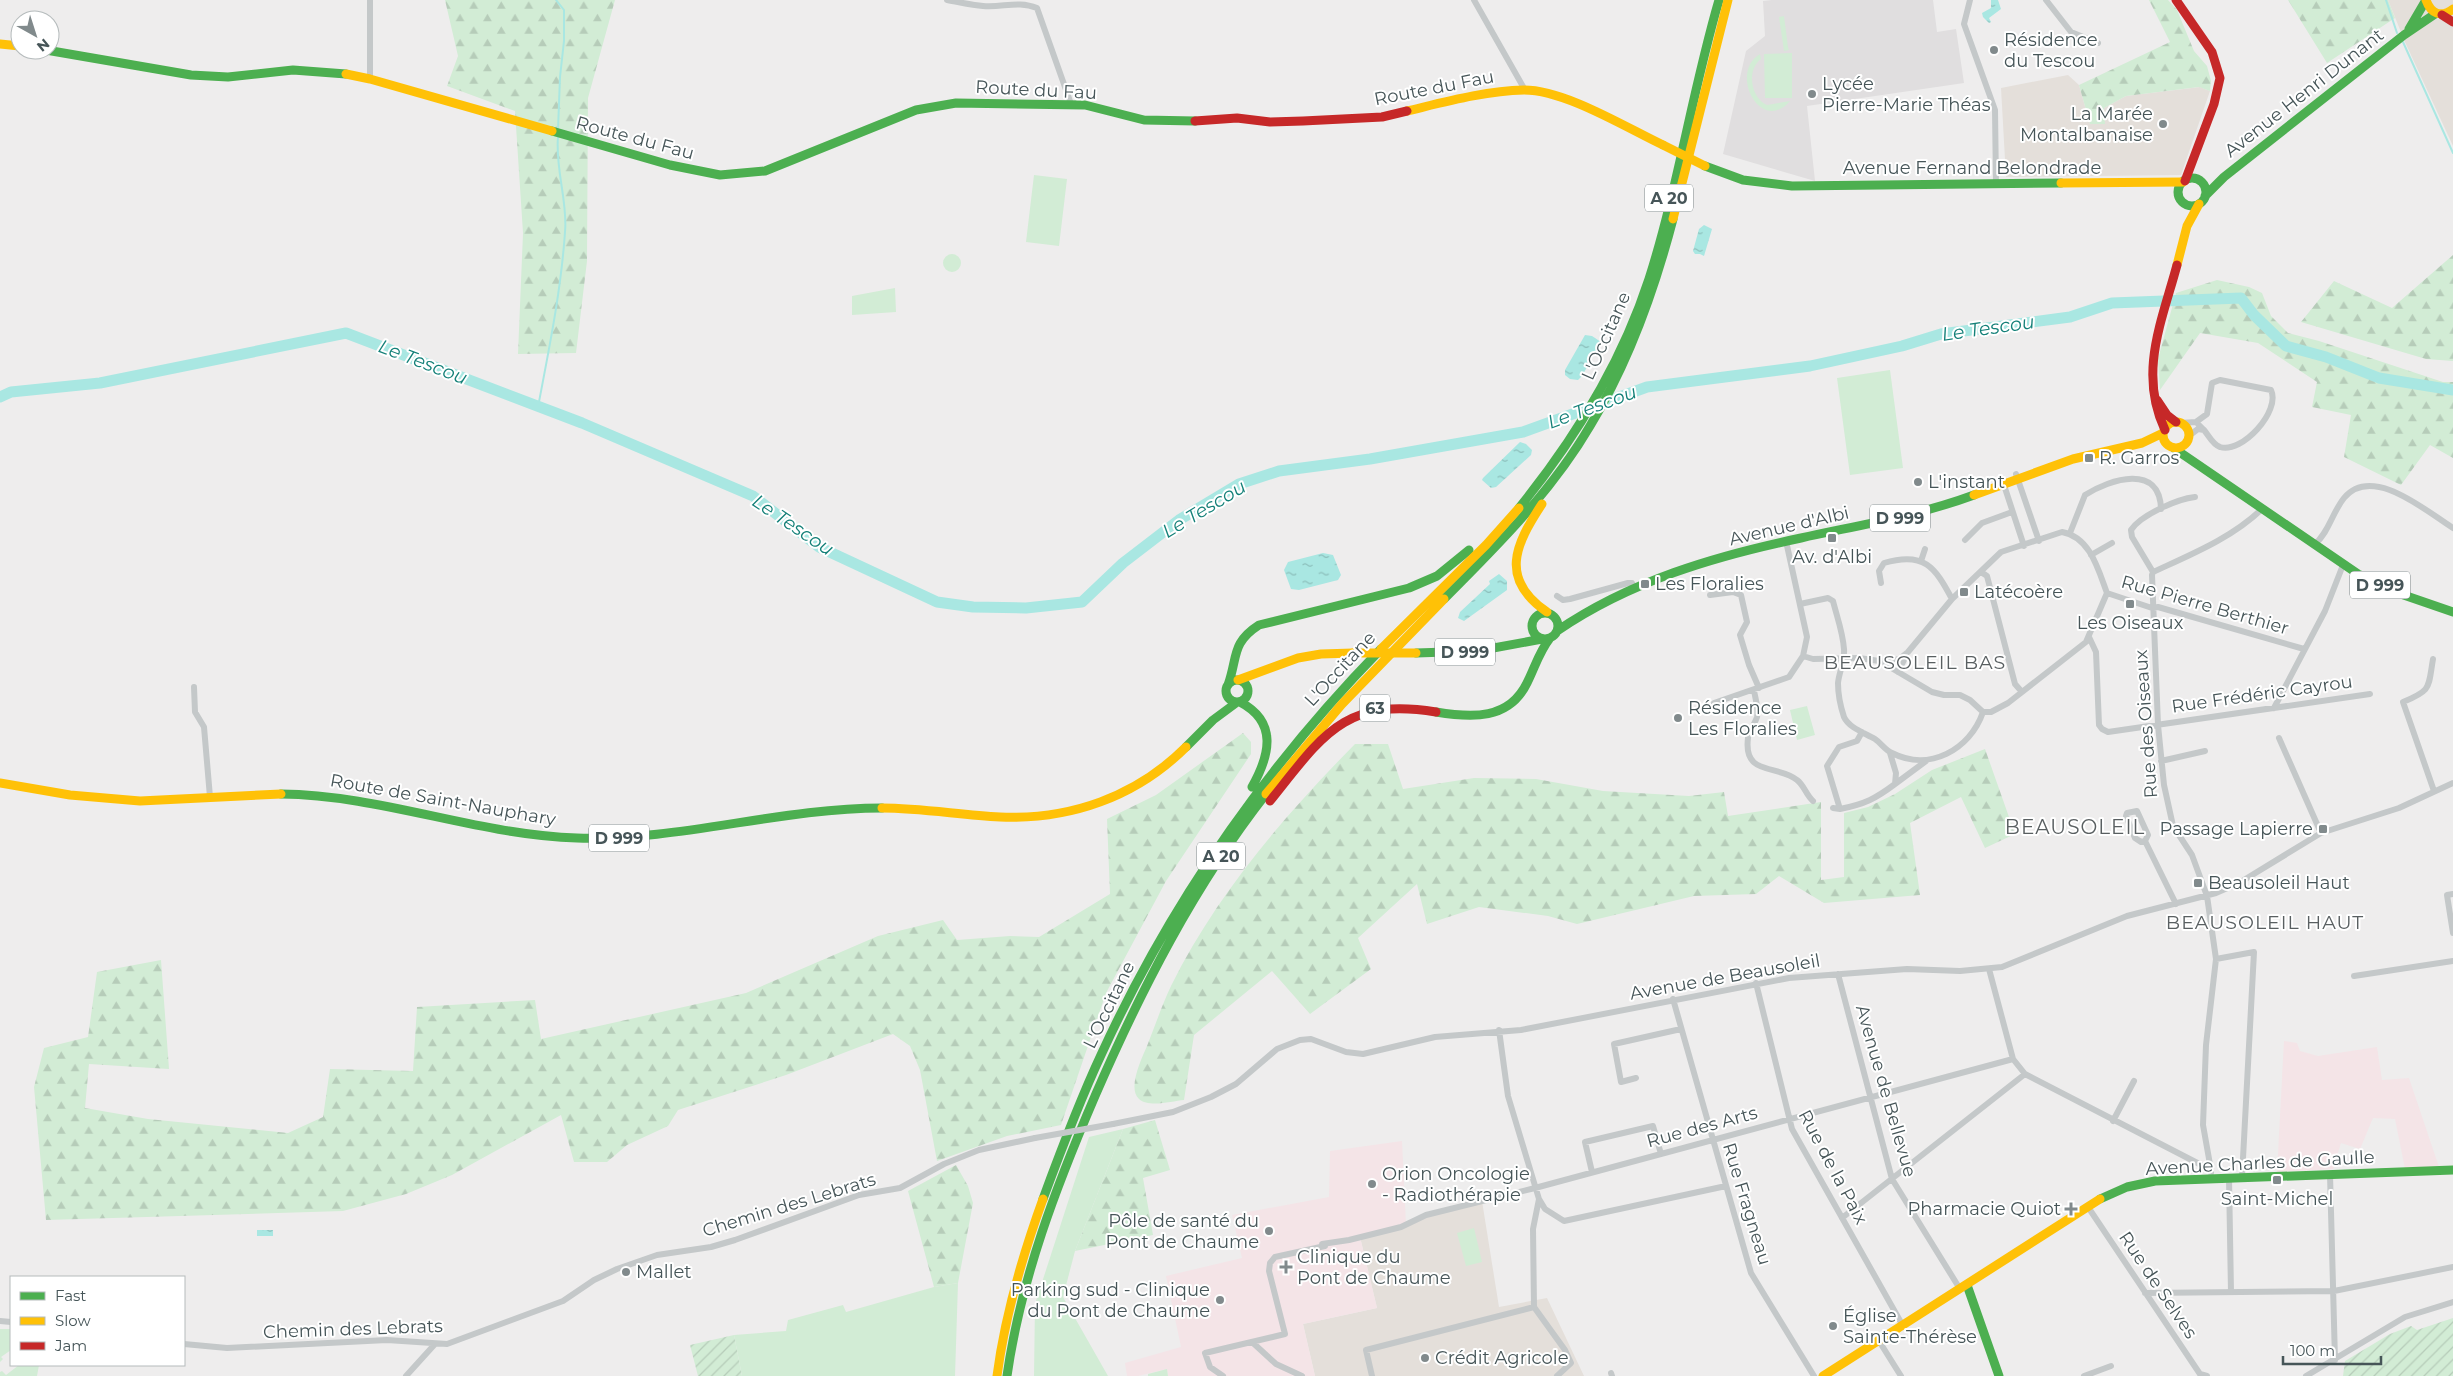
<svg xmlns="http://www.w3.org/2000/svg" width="2453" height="1376" font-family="Montserrat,sans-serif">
<defs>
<pattern id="forest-firs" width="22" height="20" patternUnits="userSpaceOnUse" patternTransform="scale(1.25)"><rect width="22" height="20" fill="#d2ecd5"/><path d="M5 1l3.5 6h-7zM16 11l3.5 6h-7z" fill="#b6ccb9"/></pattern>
<pattern id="garden-furrows" width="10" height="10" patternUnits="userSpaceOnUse" patternTransform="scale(1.25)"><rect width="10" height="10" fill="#d2ecd5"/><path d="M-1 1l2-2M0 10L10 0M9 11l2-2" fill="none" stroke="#b6ccb9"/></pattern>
<pattern id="water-ripples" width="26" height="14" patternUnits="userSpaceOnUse" patternTransform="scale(1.25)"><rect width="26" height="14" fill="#a9e7e2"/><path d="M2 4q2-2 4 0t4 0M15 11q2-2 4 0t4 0" fill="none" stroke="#8bbeba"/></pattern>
</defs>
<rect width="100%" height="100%" fill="#eeeded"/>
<!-- commercial -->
<path fill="#e4dfda" d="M2388,0h65v146l-48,-104z
M2068,75l11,10 11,39 14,-16 22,-12 74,-9 10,4 -29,84 -175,2 -5,-89z
M1482,1201l17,106 48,-9 37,78h-269l-12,-52 74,-16 -17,-71 66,-22z"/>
<!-- education -->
<path fill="#e0dedf" d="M1772,0h161l4,32 19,-3 8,54 -157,23 8,75 -92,-27 23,-103 19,-15 -2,-35z"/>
<!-- medical -->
<path fill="#f4e4e7" d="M2284,1041l13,2 3,8 18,5 59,-9 5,33 27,-2 30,89 -34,2 -10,-50 -22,-1 -13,31 -19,-6 -8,26 -56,3z
M1402,1141l4,84 -46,12 17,71 -74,16 12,52h-147l-1,-7 -29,7h-11l-2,-13 56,-16 -15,-71 76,-18 -10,-43 97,-18 1,-46z"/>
<!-- grass -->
<path fill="#d2ecd5" d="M1784,16l4,31 1,3 -5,1 -5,-34z
M1792,53v45h-27l-1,-44z
M1760,54l1,5c-15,11 -10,39 6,46l23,-4c-29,34 -62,-28 -30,-47z
M1034,175l33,4 -8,67 -33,-4z
M943 263a9 9 0 1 1 18 0a9 9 0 1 1-18 0Z
M895,288l1,24 -44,3v-19z
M1890,370l13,98 -53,7 -13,-97z
M1807,706l8,29 -18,5 -7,-30z
M1123,1129l-48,122 -12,46 45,79h-74l1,-72 54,-167z
M1474,1228l8,34 -16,4 -9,-33z
M958,1283l-3,93h-213l-8,-41 52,-4 2,-11 55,-15 3,7 88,-25z
M0,1329h11v21l-10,7 2,2 -3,3z
M19,1365h20l-2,11h-37v-4l2,-1 4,4z"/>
<!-- forest -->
<path fill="url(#forest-firs)" d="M445,0h170l-27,98 -1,163 -11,92 -58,1 5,-121 -8,-122 -68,-25 11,-30z
M2149,0h19l9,10 17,41 13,15 4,15 -1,10 -11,-4 -73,9 -22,12 1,16h-15l-11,-39 91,-43z
M2288,0h100l7,18 -68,45z
M2453,255v106l-27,-2 -125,-37 33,-41 58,27z
M2217,280l32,7 13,6 9,23 17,17 31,8 124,41h10v76l-23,-13 -29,40 -57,-28 7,-42 -39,-8 5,-25 -59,-39 -58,-10 -40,57 -2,-31 18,-66z
M1243,733l8,9v12l-85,127 -60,112 -45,132 -54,11 -70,25 -17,-91 -10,-24 -17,-12 -107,41 -108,35 -10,16 -41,19 -20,17h-33l-13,-47 -109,60 -46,19 -63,17 -297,9 -12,-133 10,-39 44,-11 9,-65 64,-12 8,109 -80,-5 -4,44 63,11 140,14 35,-16 7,-48 83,2 4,-64 118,-7 6,39 205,-46 132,-57 65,-16 14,20 53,-4 29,1 71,-43 -3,-75 49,-24z
M1355,744h33l15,45 71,-11 62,1 67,12 86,5 35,-4 4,24 93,-14v78l23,-3v-64l24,-6 27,-13 37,-24 53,-21 30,85 -30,14 -24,-51 -51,26 10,72 -96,8 -45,-27 -23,18 -62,2 -117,28 -29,-8 -69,-9 -52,17 -10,-40 -59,54 13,31 -61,45 -38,-43 -78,64 -10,65c-12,1 -35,8 -45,-1 -12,-11 3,-41 8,-53 8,-20 15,-41 24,-60 45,-91 113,-170 184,-242z
M1155,1120l15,50 -27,8 10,57 -78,16 48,-122z
M956,1165l12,21 5,17 -15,80 -24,4 -26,-96z
M1167,1369l1,7h-20v-2z"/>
<!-- garden -->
<path fill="url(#garden-furrows)" d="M2453,1318v58h-110l2,-15 45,-27 21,-8 6,4z
M734,1335l8,41h-44l-8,-31z"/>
<!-- water -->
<path fill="url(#water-ripples)" d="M1991,0h7l3,9 -12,9 2,4 -2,1 -6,-6 -1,-4 9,-5z
M1704,225l8,4 -8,27 -4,-2h-5l-2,-3 6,-22z
M1585,335l7,1 9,6 -19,34 -4,4 -8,-1 -5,-4v-5z
M1520,442l6,2 6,6 -1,5 -35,32 -5,1 -9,-8 1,-2z
M1323,553l10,2 8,20 -3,5 -39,10 -8,-1 -7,-19 4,-8z
M1499,574l8,7v9l-43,31 -6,-3 2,-6 30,-28 -1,-3z
M257,1230h16v6h-16z"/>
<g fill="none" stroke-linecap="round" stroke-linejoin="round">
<!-- stream -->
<path stroke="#a9e7e2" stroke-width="2" d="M556,0l8,10v31l-4,36 -2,53
M2386,0l11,33
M2403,42l50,111
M538,407c11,-58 23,-116 27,-175 3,-30 -10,-63 -7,-95"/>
<!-- river -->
<path stroke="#a9e7e2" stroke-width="11" d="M0,397l11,-5 89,-9 246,-50 236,90 171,73 66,51 118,55 36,5 53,1 56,-6 41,-39 56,-43 60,-36 40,-13 91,-12 153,-27 124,-45 163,-21 92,-20 39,-12 129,-17 42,-14 129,-5 13,17 32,31 40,11 53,21 74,12"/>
<!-- street -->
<path stroke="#c4c8c9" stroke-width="6" d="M370,0v79
M947,0c12,2 24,5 36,6 19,2 35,-6 54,2l34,96
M1474,0l51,90
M1970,0l-6,24 31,86 1,75
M2046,0l25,32 27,11
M2196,422l11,-8 5,-31 8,-3 51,10c10,21 -29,64 -51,57 -7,-2 -11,-11 -16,-17
M2180,423l16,-1 8,8 -6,-1 -8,6
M2016,474l23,67
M2002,479l22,67
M2070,533l15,-38c25,-16 75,-32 76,14
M1965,540l17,-17 30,-11
M2315,544c14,-12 17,-31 29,-46 28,-34 82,13 109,30
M2091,555l21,-12
M1921,561l4,-12
M1981,572l6,4 28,108 7,8
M2153,572l-21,-35 -1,-7c10,-15 46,-31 64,-33
M1881,583l-2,-12 5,-8c40,-12 51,4 68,36
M1710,595l23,-3 8,3 6,27 -7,13 9,30 10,23
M1557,596l6,4 7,-1 58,-16h4l3,5
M1800,604l28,-6 5,3c4,16 10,32 11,48 1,12 -5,23 -6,34 0,10 3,25 6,34 5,11 21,16 31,22 6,4 10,11 17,14 37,19 78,-3 91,-41
M2089,637l7,15 3,73 3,4 6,3 262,-38
M1803,656l10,3 46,-1 27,4 13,-3 9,-7 44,-53 49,-47 61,-20c28,5 36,37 45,61l45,15 6,-1 146,42
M2433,659c-5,29 -1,31 -30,43l31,89
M1886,662l2,4 44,26 12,3h16l10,5 13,12
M1898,672l6,-12 -1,-4
M194,687l1,25 9,15 6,70
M1754,690c1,8 5,19 3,27 -2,7 -8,13 -9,21 -5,39 30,26 49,42 7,5 9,15 16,21
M1714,703l75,-26 14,-21 4,-19 -21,-96
M2274,708l51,-97 18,-46
M1983,712h8l17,-9 78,-61 21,-49
M1862,732l-5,9 -18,6 -12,19 13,43c25,-5 35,-10 55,-25l1,-11 -6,-20
M2279,738l42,95
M2161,761l44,-10
M1895,784l31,-23
M1833,808l7,1
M2145,841l-4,1 -6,-4 -9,-22 1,-3 10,-2 11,24 -3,6 31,63
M2453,894l-6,1 6,38
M2216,959l38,-7 -12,225
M1989,969l24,90 12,15 186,96v3
M1838,974l54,205 68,110
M2354,976l99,-15
M1756,983l36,146 111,197
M1673,999l78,274 63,103
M1499,1030l9,66 31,103 -6,30 1,78
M1636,1078l-15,4 -7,-38 67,-15
M2113,1121l21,-40
M1113,1124l60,-12 38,-15 25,-13 41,-35 23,-9 11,-1 35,13 17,2 72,-17 86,-7 268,-52 118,-9 53,2 42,-4 125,-51 89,-23 23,-10 82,-50 78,-25 54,-25
M2211,1170l-8,-45 3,-80 10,-86 -9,-63 -15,-41 -19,-29 -9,-41 -6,-60 -6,-150 1,-3c39,-18 79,-34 110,-64
M1592,1172l-7,-30 68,-16 8,28
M2330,1174l5,186
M2229,1178l2,114
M1539,1199l6,10 19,12 162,-35
M2088,1207l112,167 7,2
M1842,1218l183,-144
M1322,1246v-2l27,-4 52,-13 25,-12 109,-27 478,-129
M2145,1293l189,-2 119,-24
M1534,1307l31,43 6,13 -14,13
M0,1321l11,1
M1879,1341l22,35
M1252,1342l24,22 26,12
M184,1344l43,4 160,-8 60,4 116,-43 31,-21 23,-11 40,-14 54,-8 24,-7 124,-45 41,-7 44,-24 35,-14 56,-12
M1611,1373l1,3
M406,1376l29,-32
M1223,1376l-13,-9 -5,-14 80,-19 -16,-63 1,-8 5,-6 50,-11
M1372,1376l-6,-26 168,-43
M2084,1376l27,-10
M2306,1376l99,-59 48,-15"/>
<!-- fast -->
<path stroke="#4caf50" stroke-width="9" d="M2409,29l17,-29
M46,50l145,25 37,2 65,-7 53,4
M552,131l118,34 50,10 45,-4 151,-61 40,-7 129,2 59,15 51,1
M1705,166l38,14 49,6 269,-3
M2178 192a14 14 0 1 1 28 0a14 14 0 1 1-28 0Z
M2205,196l19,-19 180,-142 31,-21
M2175,449l183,125 34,17 61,21
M1519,508c56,-69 102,-143 130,-229 29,-91 43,-187 70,-279
M1444,599c53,-53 108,-108 146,-173 39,-64 64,-134 83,-207
M1532 626a13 13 0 1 1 26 0a13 13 0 1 1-26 0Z
M1557,631c73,-50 158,-75 244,-93 59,-13 116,-22 173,-43
M1416,653l61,-2 65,-12
M1226 691a11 11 0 1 1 22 0a11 11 0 1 1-22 0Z
M1228,685c10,-28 3,-42 31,-60l150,-37 28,-12 32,-26
M1240,702c38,20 30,53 12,85
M1436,712c36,6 73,8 91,-29 8,-16 12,-31 23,-45
M1186,747l27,-27 23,-17
M281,794c101,1 196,41 296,44 103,3 202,-30 305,-30
M1043,1199c18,-49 36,-97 58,-144 69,-151 164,-287 280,-406
M2100,1199l27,-12 28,-6 298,-11
M1967,1285l32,91
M1007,1376c14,-98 49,-189 88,-280 46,-106 99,-210 171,-302"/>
<!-- slow -->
<path stroke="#ffc107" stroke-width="9" d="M2426,0c5,14 15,18 27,9
M0,44l20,2
M346,74l24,5 182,52
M1407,111c38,-9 78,-20 117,-21 41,0 101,37 139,55
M2061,183l122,-1
M1673,219l55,-219
M2177,265l10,-39 12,-22
M2163 435a13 13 0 1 1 26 0a13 13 0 1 1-26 0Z
M1974,495l99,-36 69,-16 21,-10
M1542,504c-27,41 -43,75 5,108
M1381,649l105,-104 33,-37
M1238,680l60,-22 23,-4 32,-1
M0,783l70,12 70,6 141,-7
M1266,794l76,-90 102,-105
M882,808c39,0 78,7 118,9 70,3 136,-20 186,-70
M997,1376c8,-61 25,-119 46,-177
M1823,1376l277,-177"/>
<!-- jam -->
<path stroke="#c62828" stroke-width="9" d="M2176,0l36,52 8,26 -6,26 -29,77
M2442,15l11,7
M1195,121l42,-3 33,4 33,-1 79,-4 25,-6
M2157,400l10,15 9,7
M2165,430c-27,-57 -3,-109 12,-165
M1270,801c53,-66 74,-104 166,-89"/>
<!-- street-bridge -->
<path stroke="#c4c8c9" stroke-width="6" d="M1035,1138l78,-14"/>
<!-- slow-bridge -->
<path stroke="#ffc107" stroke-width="9" d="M1663,145l42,21
M1353,653h63"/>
</g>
<!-- markers -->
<g fill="#818a8c" stroke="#fff" stroke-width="2">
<circle cx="1994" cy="50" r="5"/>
<circle cx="1812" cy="94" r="5"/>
<circle cx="2163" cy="124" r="5"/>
<rect x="2084" y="453" width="10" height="10" rx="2.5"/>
<circle cx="1918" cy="482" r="5"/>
<rect x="1827" y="533" width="10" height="10" rx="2.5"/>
<rect x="1640" y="579" width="10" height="10" rx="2.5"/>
<rect x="1959" y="587" width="10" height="10" rx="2.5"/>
<rect x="2125" y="599" width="10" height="10" rx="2.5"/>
<circle cx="1678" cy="718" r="5"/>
<rect x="2318" y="824" width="10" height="10" rx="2.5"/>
<rect x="2193" y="878" width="10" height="10" rx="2.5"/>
<rect x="2272" y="1175" width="10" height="10" rx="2.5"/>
<circle cx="1372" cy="1184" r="5"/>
<path d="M2068.5 1201.5h5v5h5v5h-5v5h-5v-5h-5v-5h5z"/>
<circle cx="1269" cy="1231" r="5"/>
<path d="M1283.5 1259.5h5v5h5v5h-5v5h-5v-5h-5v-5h5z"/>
<circle cx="626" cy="1272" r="5"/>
<circle cx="1220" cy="1300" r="5"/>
<circle cx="1833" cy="1326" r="5"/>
<circle cx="1425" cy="1358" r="5"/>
</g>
<g text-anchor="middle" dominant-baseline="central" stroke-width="4" stroke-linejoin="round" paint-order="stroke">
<!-- shield labels -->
<g fill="#fff" stroke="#7e888a" stroke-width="1">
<rect x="1645" y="184.5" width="48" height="27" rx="4"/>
<rect x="1870" y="504.5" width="60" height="27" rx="4"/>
<rect x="2350" y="571.5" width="60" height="27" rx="4"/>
<rect x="1435" y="638.5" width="60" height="27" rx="4"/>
<rect x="1360" y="694.5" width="30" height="27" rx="4"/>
<rect x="589" y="824.5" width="60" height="27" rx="4"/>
<rect x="1197" y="842.5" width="48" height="27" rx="4"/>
</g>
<g font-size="16" font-weight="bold" fill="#465558">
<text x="1669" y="198">A 20</text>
<text x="1900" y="518">D 999</text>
<text x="2380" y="585">D 999</text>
<text x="1465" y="652">D 999</text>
<text x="1375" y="708">63</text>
<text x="619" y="838">D 999</text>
<text x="1221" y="856">A 20</text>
</g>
<!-- poi labels -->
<g font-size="18" fill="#465558" stroke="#fff" text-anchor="start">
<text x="2004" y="40">Résidence<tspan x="2004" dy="21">du Tescou</tspan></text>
<text x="1822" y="84">Lycée<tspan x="1822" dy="21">Pierre-Marie Théas</tspan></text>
<text x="2153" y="114" text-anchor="end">La Marée<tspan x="2153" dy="21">Montalbanaise</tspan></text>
<text x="2099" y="458">R. Garros</text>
<text x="1928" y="482">L'instant</text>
<text x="1832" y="557" text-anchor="middle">Av. d'Albi</text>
<text x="1655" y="584">Les Floralies</text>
<text x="1974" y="592">Latécoère</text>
<text x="2130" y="623" text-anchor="middle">Les Oiseaux</text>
<text x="1688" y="708">Résidence<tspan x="1688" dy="21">Les Floralies</tspan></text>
<text x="2313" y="829" text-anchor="end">Passage Lapierre</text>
<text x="2208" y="883">Beausoleil Haut</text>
<text x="1382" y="1174">Orion Oncologie<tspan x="1382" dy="21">- Radiothérapie</tspan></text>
<text x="2277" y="1199" text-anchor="middle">Saint-Michel</text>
<text x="2061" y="1209" text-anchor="end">Pharmacie Quiot</text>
<text x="1259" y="1221" text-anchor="end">Pôle de santé du<tspan x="1259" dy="21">Pont de Chaume</tspan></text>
<text x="1297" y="1257">Clinique du<tspan x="1297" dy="21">Pont de Chaume</tspan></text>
<text x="636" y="1272">Mallet</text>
<text x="1210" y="1290" text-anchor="end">Parking sud - Clinique<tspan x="1210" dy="21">du Pont de Chaume</tspan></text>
<text x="1843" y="1316">Église<tspan x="1843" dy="21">Sainte-Thérèse</tspan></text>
<text x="1435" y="1358">Crédit Agricole</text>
</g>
<!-- street labels -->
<g font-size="18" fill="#465558" stroke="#fff">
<text transform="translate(1434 88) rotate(-11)">Route du Fau</text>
<text transform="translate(1036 90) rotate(3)">Route du Fau</text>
<text transform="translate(2304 93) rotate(-38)">Avenue Henri Dunant</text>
<text transform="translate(635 138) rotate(15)">Route du Fau</text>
<text x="1972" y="168">Avenue Fernand Belondrade</text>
<text transform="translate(1606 336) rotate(-66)">L'Occitane</text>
<text transform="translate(1789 526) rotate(-13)">Avenue d'Albi</text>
<text transform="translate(2205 605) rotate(16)">Rue Pierre Berthier</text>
<text transform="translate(1340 669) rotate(-47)">L'Occitane</text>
<text transform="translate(2262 694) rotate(-8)">Rue Frédéric Cayrou</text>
<text transform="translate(2146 724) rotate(-94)">Rue des Oiseaux</text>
<text transform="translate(443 800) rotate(10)">Route de Saint-Nauphary</text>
<text transform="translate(1725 977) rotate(-10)">Avenue de Beausoleil</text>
<text transform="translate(1109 1005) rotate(-64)">L'Occitane</text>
<text transform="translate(1886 1091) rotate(74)">Avenue de Bellevue</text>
<text transform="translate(1702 1127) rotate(-15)">Rue des Arts</text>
<text transform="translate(2260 1163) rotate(-3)">Avenue Charles de Gaulle</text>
<text transform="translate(1833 1167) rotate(62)">Rue de la Paix</text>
<text transform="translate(1747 1204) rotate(73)">Rue Fragneau</text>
<text transform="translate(789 1205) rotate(-17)">Chemin des Lebrats</text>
<text transform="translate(2158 1285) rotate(56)">Rue de Selves</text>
<text transform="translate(353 1329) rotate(-2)">Chemin des Lebrats</text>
</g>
<!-- water labels -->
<g font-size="19" font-style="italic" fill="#148078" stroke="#fff">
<text transform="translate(1988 328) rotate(-8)">Le Tescou</text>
<text transform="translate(423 362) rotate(21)">Le Tescou</text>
<text transform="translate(1592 407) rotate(-20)">Le Tescou</text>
<text transform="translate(1204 509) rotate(-31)">Le Tescou</text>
<text transform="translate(793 525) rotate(34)">Le Tescou</text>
</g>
<!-- neighbourhood labels -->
<g font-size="19" letter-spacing="1" fill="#595f61" stroke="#fff">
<text x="1915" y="662">BEAUSOLEIL BAS</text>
<text x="2265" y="922">BEAUSOLEIL HAUT</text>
</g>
<!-- quarter labels -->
<g font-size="20" letter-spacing="1" fill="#595f61" stroke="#fff">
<text x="2075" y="827">BEAUSOLEIL</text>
</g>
</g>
<!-- legend -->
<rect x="10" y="1276" width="175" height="90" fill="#ffffff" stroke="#b5bbbc"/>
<rect x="20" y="1292" width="25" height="8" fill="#4caf50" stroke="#b5bbbc"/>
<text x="55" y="1301" font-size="15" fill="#465558">Fast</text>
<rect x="20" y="1317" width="25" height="8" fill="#ffc107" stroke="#b5bbbc"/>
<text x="55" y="1326" font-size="15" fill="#465558">Slow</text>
<rect x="20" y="1342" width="25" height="8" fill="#c62828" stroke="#b5bbbc"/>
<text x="55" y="1351" font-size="15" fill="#465558">Jam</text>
<!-- north arrow -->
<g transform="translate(35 35) rotate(141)"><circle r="24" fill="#ffffff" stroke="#b5bbbc"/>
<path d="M0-4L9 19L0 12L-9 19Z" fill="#818a8c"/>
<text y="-8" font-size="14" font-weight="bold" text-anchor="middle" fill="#465558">N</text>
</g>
<!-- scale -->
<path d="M2283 1356v8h98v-8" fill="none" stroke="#465558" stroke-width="2.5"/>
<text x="2290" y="1356" font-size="15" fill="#465558" stroke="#ffffff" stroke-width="4" paint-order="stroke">100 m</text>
</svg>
